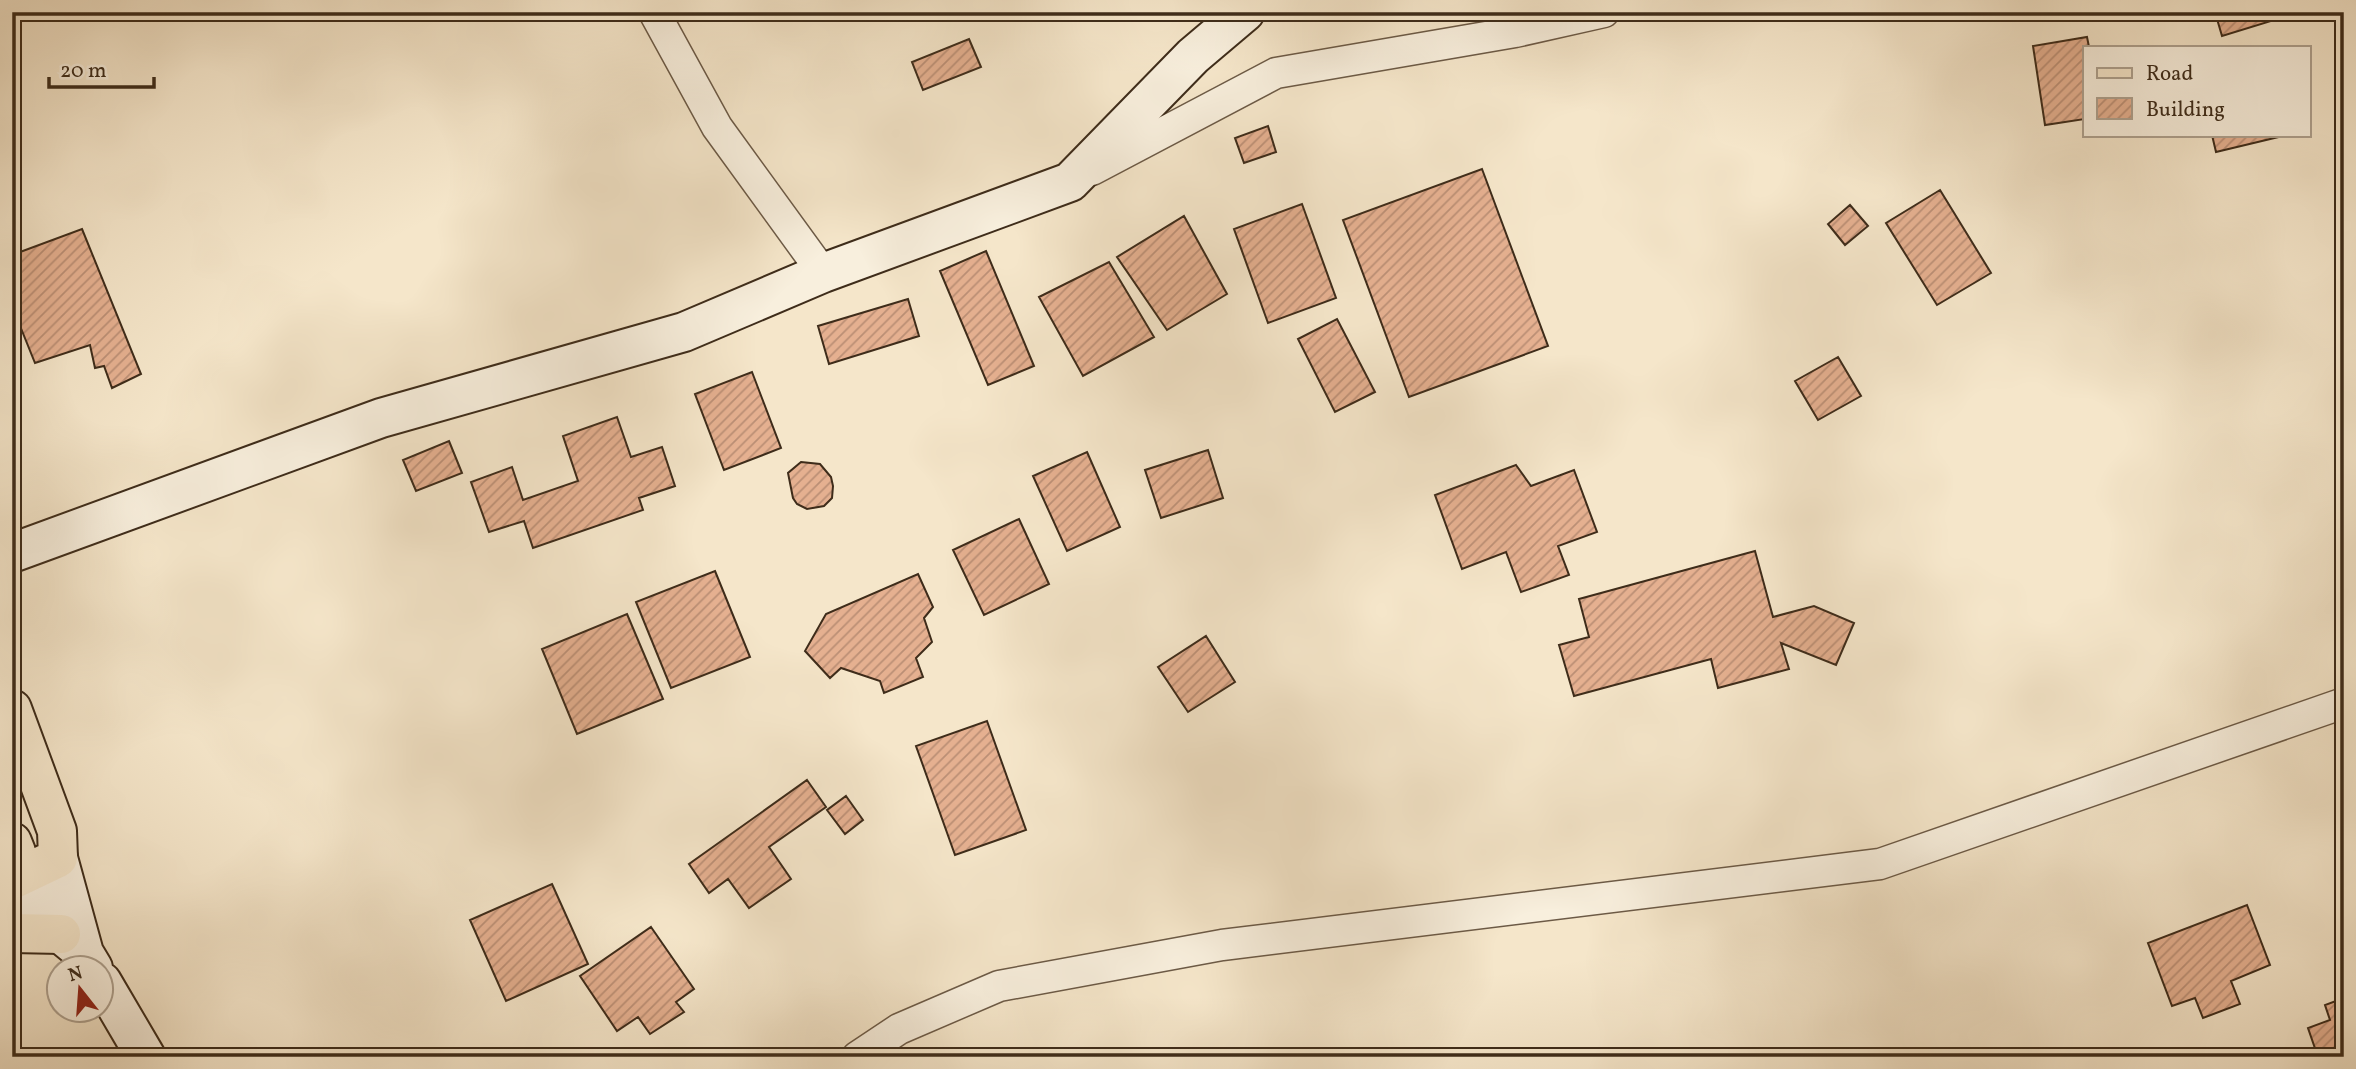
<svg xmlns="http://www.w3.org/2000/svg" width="2356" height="1069" font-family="Vollkorn,serif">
<defs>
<pattern id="building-hatch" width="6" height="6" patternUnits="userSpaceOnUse" patternTransform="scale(1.75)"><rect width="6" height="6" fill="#e5b090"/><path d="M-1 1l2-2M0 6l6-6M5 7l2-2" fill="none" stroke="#bb8f75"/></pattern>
</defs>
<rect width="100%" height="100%" fill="#f5e6ca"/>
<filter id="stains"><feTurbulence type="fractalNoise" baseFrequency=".00286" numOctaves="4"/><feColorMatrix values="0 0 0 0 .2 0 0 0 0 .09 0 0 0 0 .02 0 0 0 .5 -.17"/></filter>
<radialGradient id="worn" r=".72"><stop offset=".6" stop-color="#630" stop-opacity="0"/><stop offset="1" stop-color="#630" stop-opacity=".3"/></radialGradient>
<!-- building -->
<path fill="url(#building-hatch)" stroke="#3e2c1a" stroke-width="2" d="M2215,12h85l-78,24z
M2087,37l2,10h-4v72l-40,6 -12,-79z
M969,39l12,28 -58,23 -11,-28z
M1268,126l8,26 -32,11 -9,-25z
M2212,135h75l-71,17z
M1482,169l66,177 -139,51 -66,-177z
M1940,190l51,83 -54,32 -51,-82z
M1302,204l34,94 -68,25 -34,-94z
M1850,205l18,21 -23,19 -17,-21z
M1184,216l43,78 -60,36 -50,-73z
M82,229l59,145 -29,14 -8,-22 -9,2 -5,-23 -55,18 -23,-57v-51z
M986,251l48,115 -46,19 -48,-114z
M1109,262l45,75 -71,39 -44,-79z
M908,299l11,37 -90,28 -11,-38z
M1337,319l38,73 -40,20 -37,-73z
M1838,357l23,39 -43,24 -23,-39z
M752,372l29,76 -57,22 -29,-76z
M617,417l14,40 31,-10 13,39 -36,12 4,12 -110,38 -9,-27 -35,11 -18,-50 41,-15 11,33 55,-19 -15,-45z
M449,441l13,32 -46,18 -13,-31z
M1208,450l15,48 -62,20 -16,-48z
M1087,452l33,75 -53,24 -34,-75z
M801,462l19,2 11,13 2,9 -1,12 -8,8 -17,3 -10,-5 -4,-6 -5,-25z
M1516,465l15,21 43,-16 23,62 -39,14 11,29 -48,17 -15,-40 -44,17 -27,-74z
M1019,519l30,65 -65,31 -31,-65z
M1755,551l18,66 41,-11 40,17 -18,42 -55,-22 8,26 -71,19 -7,-29 -137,37 -15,-51 30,-8 -10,-38z
M715,571l35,86 -79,31 -35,-86z
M918,574l15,33 -9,11 8,24 -16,16 7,19 -39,16 -4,-12 -39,-13 -11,10 -25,-27 21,-37z
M627,614l36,85 -86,35 -35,-85z
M1206,636l29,46 -47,30 -30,-45z
M987,721l39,109 -71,25 -39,-109z
M807,780l19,27 -57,40 22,32 -42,29 -21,-29 -19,14 -20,-29z
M846,796l17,24 -18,14 -18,-24z
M552,884l36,80 -82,37 -36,-81z
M2247,905l23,60 -39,16 9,23 -37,14 -8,-20 -23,8 -24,-63z
M651,927l43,62 -18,13 8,10 -34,22 -12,-17 -21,14 -37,-55z
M2344,998v59h-26l-10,-29 22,-8 -5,-15z"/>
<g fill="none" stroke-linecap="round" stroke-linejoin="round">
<defs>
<path id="street" d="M654,12l63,115 106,146
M1092,170l184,-97 239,-41 89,-20
M857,1057l42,-28 100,-43 223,-41 658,-81 464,-161"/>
<path id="secondary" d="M12,553l369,-135 303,-86 139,-59 247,-91 123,-126 52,-44
M58,858l26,95 9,15
M16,878l45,56 22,18
M102,982l44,75"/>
<path id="primary" d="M12,709l45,122 1,27 -46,22
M12,842l4,10v26
M12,933l49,1"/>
</defs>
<!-- street casing -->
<use href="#street" stroke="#6c5a46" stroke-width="33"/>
<!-- secondary casing -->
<use href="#secondary" stroke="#3e2c1a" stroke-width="42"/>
<!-- primary casing -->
<use href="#primary" stroke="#3e2c1a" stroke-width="42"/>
<!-- street -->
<use href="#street" stroke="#f8efdd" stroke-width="30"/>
<!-- secondary -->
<use href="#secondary" stroke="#f8efdd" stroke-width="38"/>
<!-- primary -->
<use href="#primary" stroke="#f5e6ca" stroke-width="38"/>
</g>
<!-- margin -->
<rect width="2356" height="1069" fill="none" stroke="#f5e6ca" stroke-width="42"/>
<rect x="14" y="14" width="2328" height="1041" fill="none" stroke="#3e2c1a" stroke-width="3.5"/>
<rect x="21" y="21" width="2314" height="1027" fill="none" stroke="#3e2c1a" stroke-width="2"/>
<!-- legend -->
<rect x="2083" y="46" width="228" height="91" fill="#f8efdd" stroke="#aea18f" stroke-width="2"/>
<rect x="2097" y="68" width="35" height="10" fill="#f5e6ca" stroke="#aea18f" stroke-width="2"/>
<text x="2146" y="80" font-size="21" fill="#3e2c1a">Road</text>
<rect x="2097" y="98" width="35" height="21" fill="url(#building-hatch)" stroke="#aea18f" stroke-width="2"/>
<text x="2146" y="116" font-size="21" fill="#3e2c1a">Building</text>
<!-- north arrow -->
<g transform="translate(80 989) rotate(343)"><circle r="33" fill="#f8efdd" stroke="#aea18f" stroke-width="2"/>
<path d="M0-5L12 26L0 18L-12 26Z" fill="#8f2418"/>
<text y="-10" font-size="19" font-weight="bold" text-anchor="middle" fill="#3e2c1a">N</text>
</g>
<!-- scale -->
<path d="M49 77v10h105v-10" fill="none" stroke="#3e2c1a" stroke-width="3.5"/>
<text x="60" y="77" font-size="21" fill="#3e2c1a" stroke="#f8efdd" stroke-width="5" paint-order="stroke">20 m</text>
<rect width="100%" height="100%" filter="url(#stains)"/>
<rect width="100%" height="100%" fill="url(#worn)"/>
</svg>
